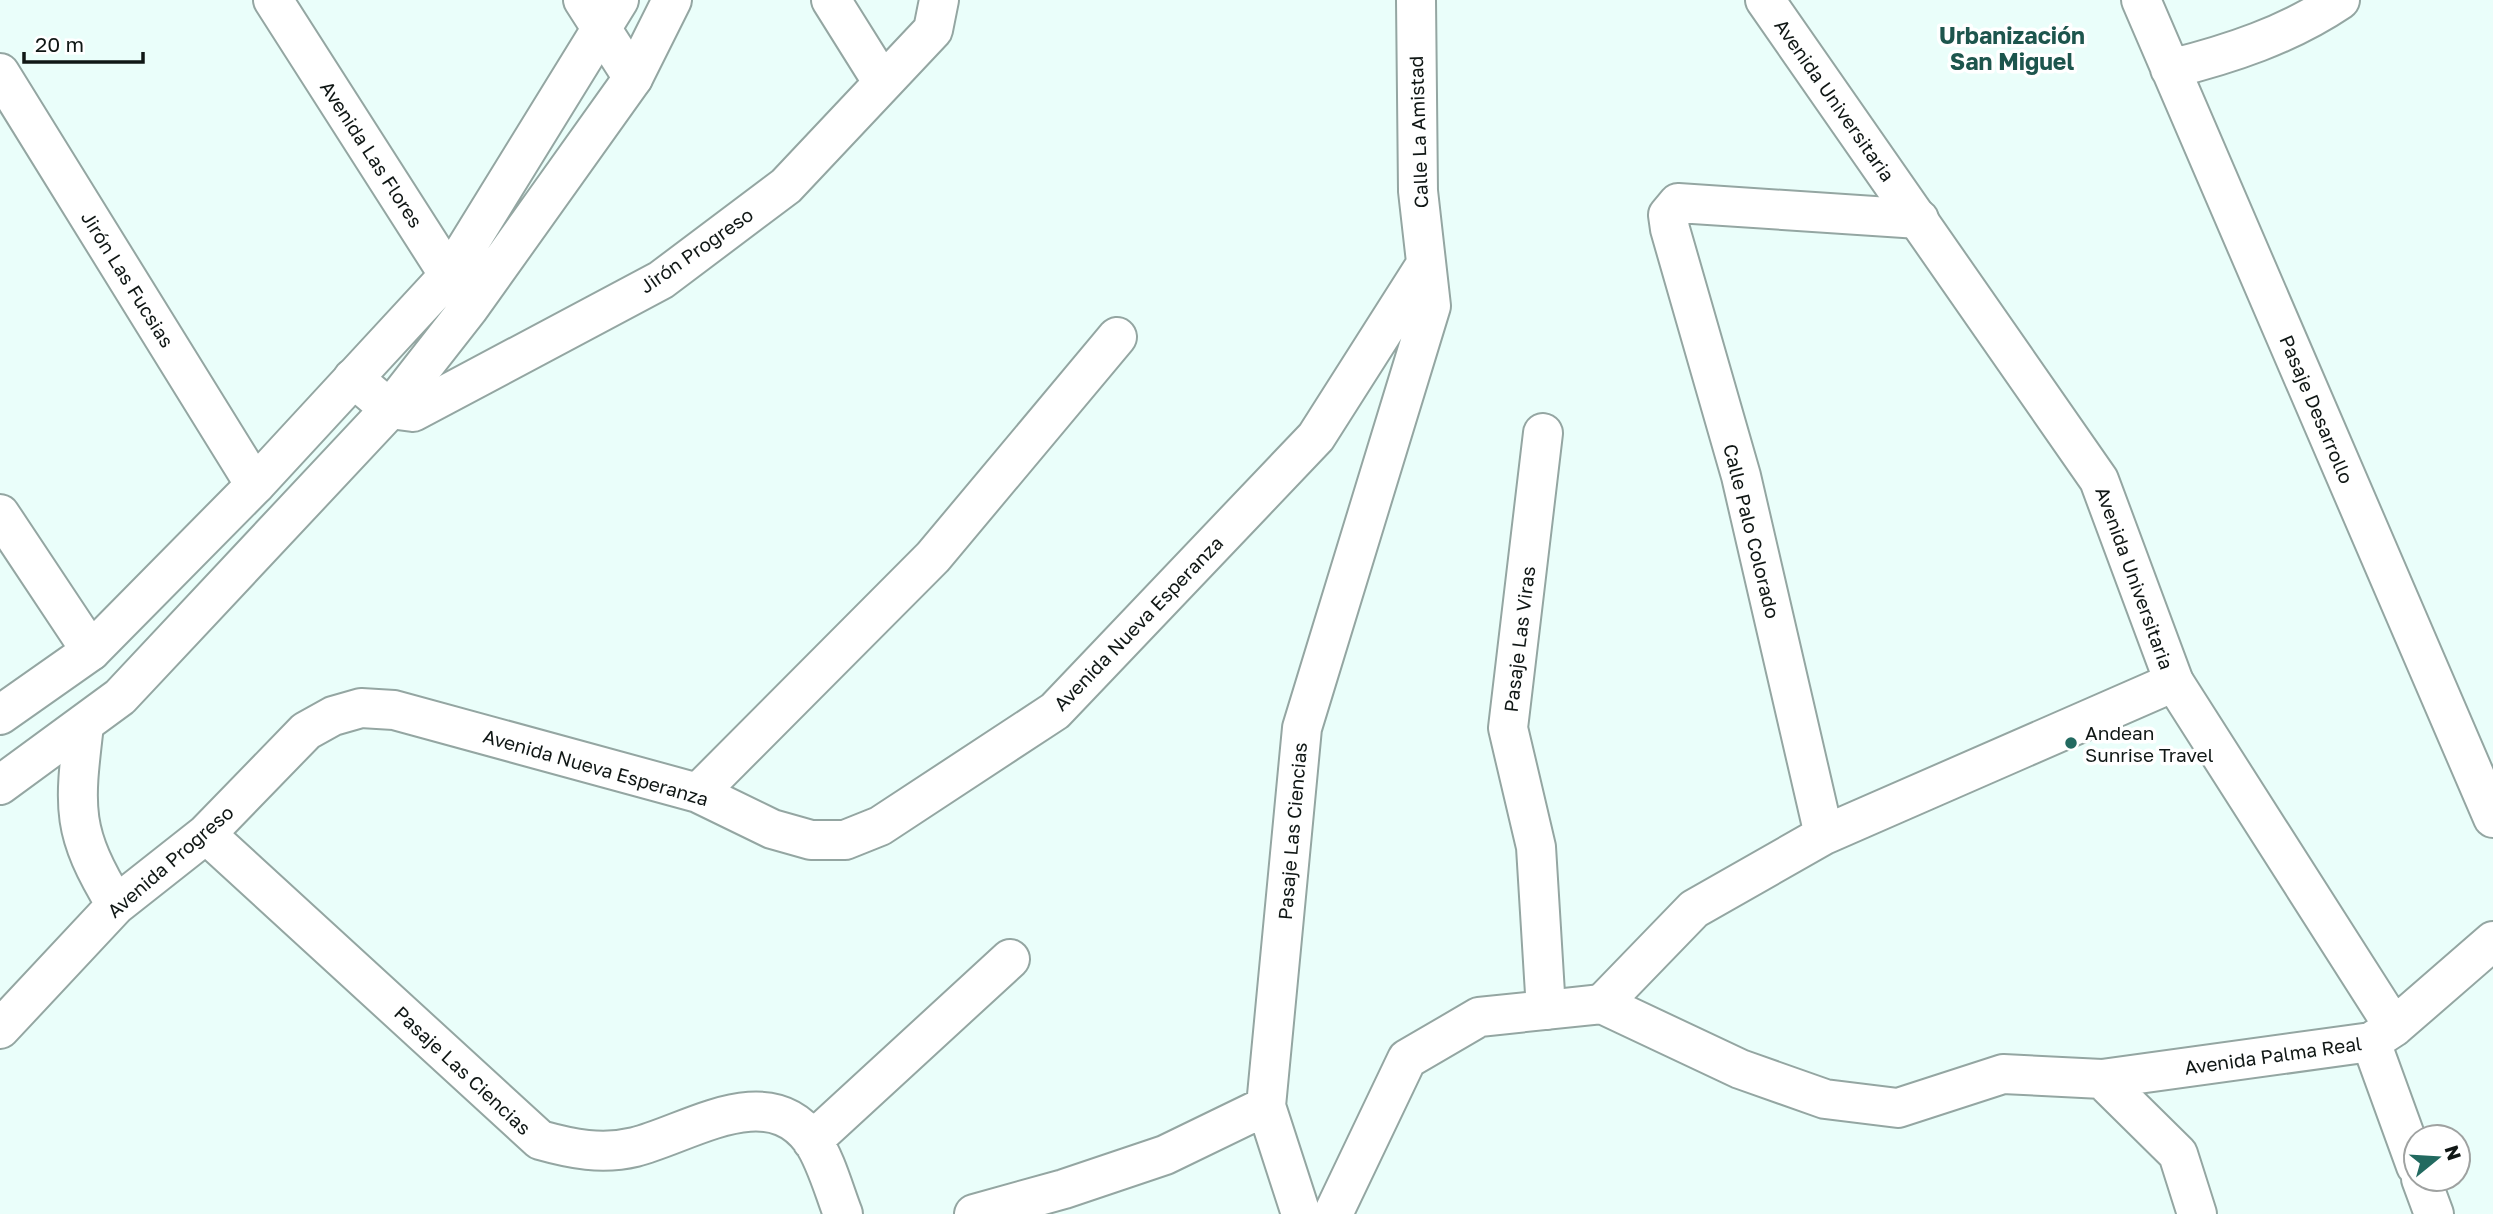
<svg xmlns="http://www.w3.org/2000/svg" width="2493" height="1214" font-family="'Golos Text',sans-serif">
<rect width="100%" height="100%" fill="#eafefa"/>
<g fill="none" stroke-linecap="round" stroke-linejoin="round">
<defs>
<path id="minor" d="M273,0l193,302
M583,0l50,78
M831,0l52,83
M2141,0l352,818
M2170,69c60,-15 118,-34 170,-69
M0,73l255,412
M353,378l37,31 23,3 248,-132 125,-94 147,-156 6,-30
M1543,433l-35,295 28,119 10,163
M0,514l91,137
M84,725c-10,84 -13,106 32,180
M698,793l235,-236 184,-220
M206,834l334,306c32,9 62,15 95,7 55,-14 132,-68 177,-7 14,20 22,51 31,74
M1824,835l-83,-359 -71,-247 -2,-14 10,-12 241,16
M1602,1004l92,-95 130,-74 350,-153
M0,1029l116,-124 90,-71 100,-103 27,-15 28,-8 33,2 304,83 74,36 39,11h34l35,-14 175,-115 261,-274 110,-173
M2371,1042l45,124
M1266,1106l35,108
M812,1141l198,-182
M2421,1179l13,35
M974,1214l90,-25 101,-34 101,-49 36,-378 129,-422 -13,-115 -2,-191"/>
<path id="major" d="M1765,0l334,480 75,202 220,345
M0,715l91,-64 164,-166 195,-211 169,-274
M0,785l120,-88 270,-288 79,-101 164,-230 39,-78
M2102,1079l269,-37 23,-15 99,-86
M1333,1214l74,-155 72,-42 123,-13 138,65 85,30 73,9 105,-34 99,5 76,75 19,60"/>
</defs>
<!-- minor casing -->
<use href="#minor" stroke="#94a6a2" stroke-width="42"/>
<!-- major casing -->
<use href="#major" stroke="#94a6a2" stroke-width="42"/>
<!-- minor -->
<use href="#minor" stroke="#fff" stroke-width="38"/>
<!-- major -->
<use href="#major" stroke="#fff" stroke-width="38"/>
</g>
<!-- markers -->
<circle fill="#226a60" stroke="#fff" stroke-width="2.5" cx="2071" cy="743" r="7"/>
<g text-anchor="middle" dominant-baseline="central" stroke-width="7" stroke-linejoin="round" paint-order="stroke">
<!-- street labels -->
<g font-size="19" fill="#101715" stroke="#fff">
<text transform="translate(1835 100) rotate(55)">Avenida Universitaria</text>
<text transform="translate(1418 132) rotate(-92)">Calle La Amistad</text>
<text transform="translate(372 154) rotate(57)">Avenida Las Flores</text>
<text transform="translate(696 250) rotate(-35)">Jirón Progreso</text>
<text transform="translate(128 279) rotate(58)">Jirón Las Fucsias</text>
<text transform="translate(2317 409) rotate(67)">Pasaje Desarrollo</text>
<text transform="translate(1752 531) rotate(76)">Calle Palo Colorado</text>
<text transform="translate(2135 578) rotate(70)">Avenida Universitaria</text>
<text transform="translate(1138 623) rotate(-46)">Avenida Nueva Esperanza</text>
<text transform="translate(1519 639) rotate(-83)">Pasaje Las Viras</text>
<text transform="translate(596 767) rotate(16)">Avenida Nueva Esperanza</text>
<text transform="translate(1292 831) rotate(-85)">Pasaje Las Ciencias</text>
<text transform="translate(170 861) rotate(-41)">Avenida Progreso</text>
<text transform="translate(2273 1055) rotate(-8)">Avenida Palma Real</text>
<text transform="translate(463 1070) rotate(43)">Pasaje Las Ciencias</text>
</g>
<!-- poi labels -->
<g font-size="19" fill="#101715" stroke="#fff" text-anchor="start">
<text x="2085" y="732">Andean<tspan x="2085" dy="22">Sunrise Travel</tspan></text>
</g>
<!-- quarter labels -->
<g font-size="23" font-weight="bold" fill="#1d554d" stroke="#fff">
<text x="2012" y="35">Urbanización<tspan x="2012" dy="26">San Miguel</tspan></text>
</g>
</g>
<!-- north arrow -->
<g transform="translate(2437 1158) rotate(72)"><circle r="33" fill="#ffffff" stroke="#9fa2a1" stroke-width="2"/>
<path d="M0-5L12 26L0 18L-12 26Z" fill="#226a60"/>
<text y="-10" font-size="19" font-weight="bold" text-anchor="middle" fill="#101715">N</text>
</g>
<!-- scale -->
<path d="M24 52v10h119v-10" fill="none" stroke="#101715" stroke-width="3.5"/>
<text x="35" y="52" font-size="21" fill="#101715" stroke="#ffffff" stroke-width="5" paint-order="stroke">20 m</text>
</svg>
